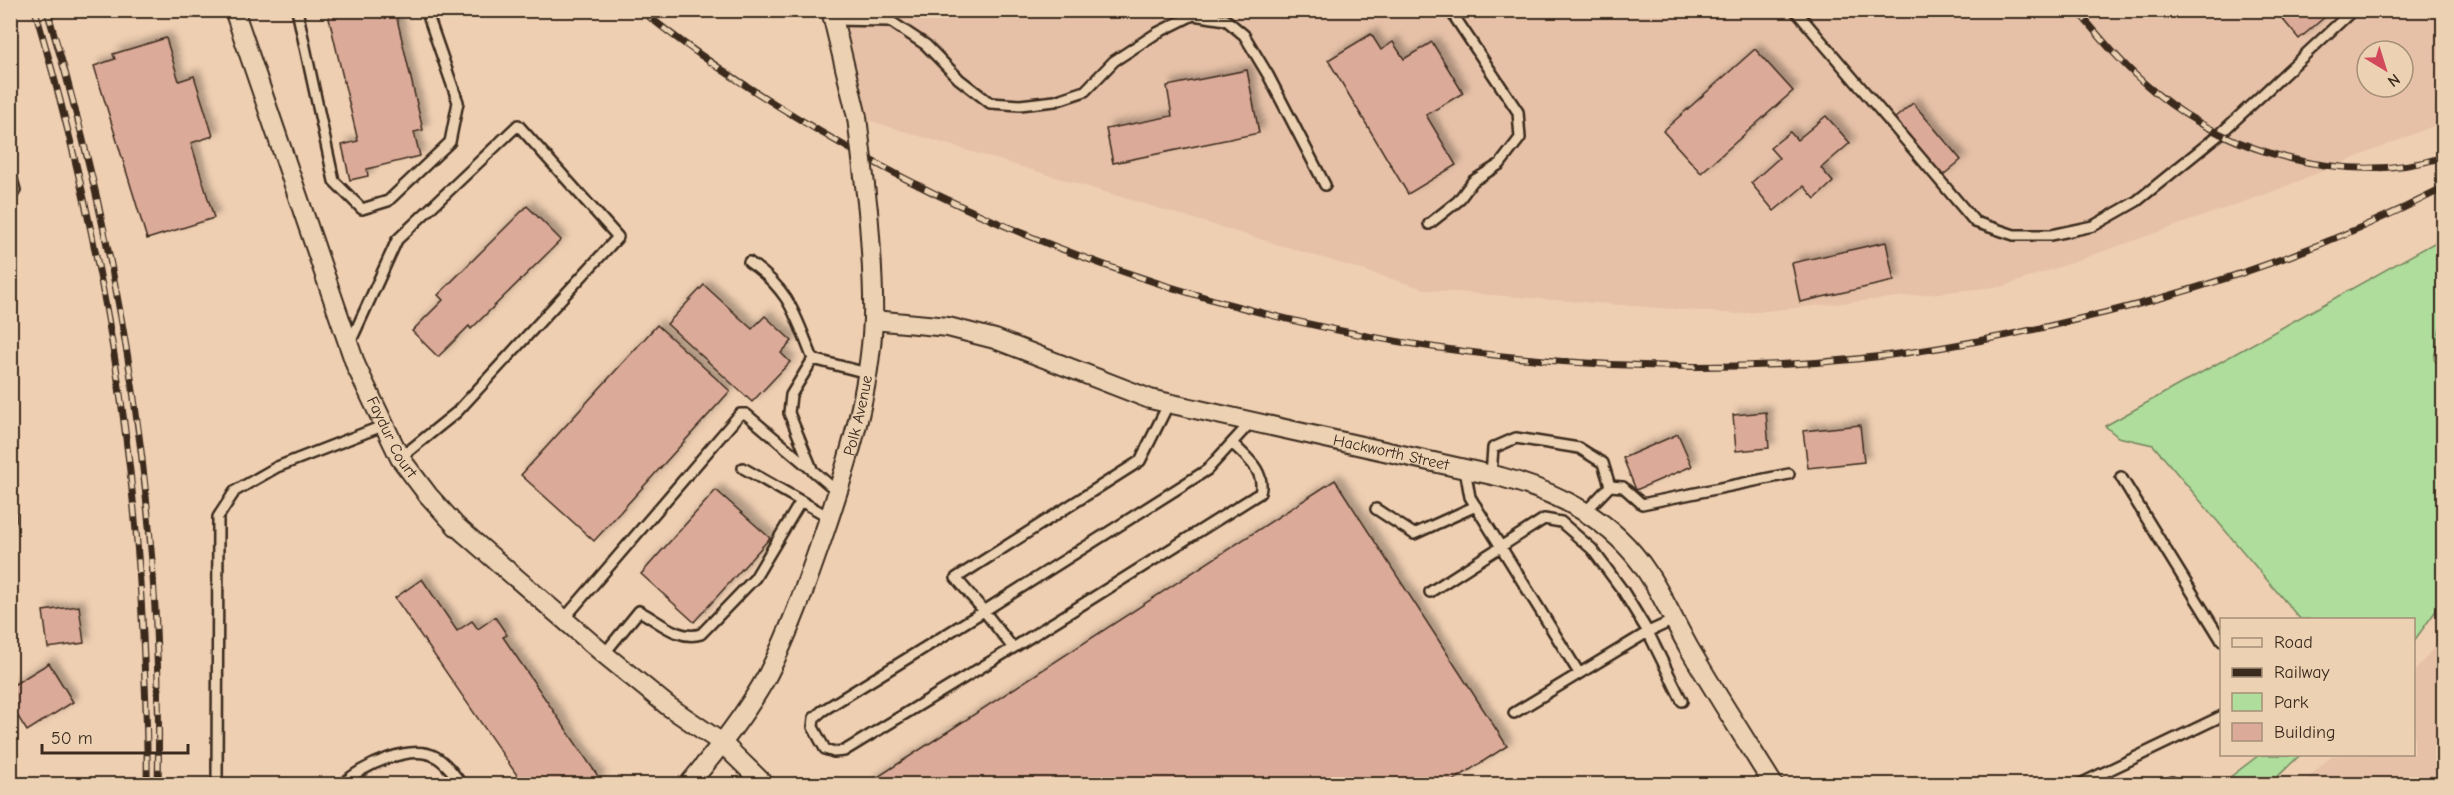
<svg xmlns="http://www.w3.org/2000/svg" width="2454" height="795" font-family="'Comic Neue',sans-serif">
<defs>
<filter id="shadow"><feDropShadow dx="5.5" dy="-5.5" stdDeviation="3" flood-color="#0004"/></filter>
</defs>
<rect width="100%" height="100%" fill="#efcfb2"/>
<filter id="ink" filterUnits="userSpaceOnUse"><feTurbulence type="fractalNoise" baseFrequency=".0167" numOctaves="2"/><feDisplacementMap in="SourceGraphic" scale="12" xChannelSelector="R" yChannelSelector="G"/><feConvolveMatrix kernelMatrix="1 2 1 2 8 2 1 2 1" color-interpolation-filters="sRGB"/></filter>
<g filter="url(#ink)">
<!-- built -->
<path fill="#e6c1a7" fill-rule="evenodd" d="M828,11h1615v111l-174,71 -264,93 -268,28 -309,-24 -571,-173zM2367,51h36v36h-36z
M2443,636v148h-141l30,-29 82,-1v-82z"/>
<!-- green -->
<path fill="#aedd9c" stroke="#74845d" stroke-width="1.5" d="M2443,238v75l-9,46 10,16 -1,226 -29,40v-21l-114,-1 -147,-174 -35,-8 -13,-11z
M2259,755h41l-30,29h-49z"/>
<!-- building -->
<path fill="#dbaa98" stroke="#3b2a1e" stroke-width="1.5" filter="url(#shadow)" d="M327,10h68l28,120 -9,2 6,24 -53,13 1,7 -18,4 -8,-35 16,-4z
M2275,10h58l-34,29z
M1371,34l10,16 12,-8 11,17 28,-17 31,51 -37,22 30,50 -48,29 -80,-134z
M166,38l13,43 15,-5 19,60 -22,7 23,75 -67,21 -53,-173 21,-7 -2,-5z
M1755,49l38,42 -92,82 -38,-42z
M1247,70l12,63 -146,30 -7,-34 66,-13 -5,-30z
M1913,103l48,57 -19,16 -48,-57z
M1826,116l24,27 -29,25 12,14 -18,17 -11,-13 -30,25 -23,-28 28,-25 -9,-10 20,-16 7,8z
M527,206l34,34 -90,89 -2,-3 -31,31 -26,-26 31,-31 -5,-5z
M1886,242l8,39 -94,21 -8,-39z
M704,285l48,44 13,-13 27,25 -11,12 9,9 -38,40 -85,-78z
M657,325l73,66 -136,150 -73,-66z
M1766,412l3,36 -33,3 -3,-36z
M1860,425l4,37 -56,6 -5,-37z
M1678,434l14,32 -56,24 -13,-32z
M1335,480l172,266 -59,38h-577l-1,-2z
M716,490l54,48 -76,84 -53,-48z
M422,579l35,52 15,-10 6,8 17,-12 12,18 -4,2 97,142 -7,5h-70l-128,-186z
M79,606l5,37 -36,5 -5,-37z
M49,663l24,39 -46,29 -17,-27v-17z"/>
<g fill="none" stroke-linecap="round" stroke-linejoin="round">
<defs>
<path id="lane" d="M297,10l37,171 28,28 26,-8 62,-59 8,-40 -32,-92
M1795,10l180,212 39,13h37l42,-9 44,-25 83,-67 133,-124
M833,20l57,1 36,24 33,34 31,24 30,2 35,-4 30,-10 29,-30 43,-28 36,-18 33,5 18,15 24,40 57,110
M10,172l5,18 -5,9
M1429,224l29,-23 15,-20 27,-17 20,-26 -2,-26 -68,-102
M749,262c41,28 46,53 64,97
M350,343l47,-103 121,-115 100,112 -161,175 -57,46
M1169,403l-29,58 -184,117 28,33 223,-141 44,-48
M743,468l86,49
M812,469l-23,-56 2,-18 22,-36 54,14
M1465,469l5,28 109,176
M1491,475l2,-27 23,-10 63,10 24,15 7,23
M2121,477l101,164
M1376,509l38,25 62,-28
M1586,511l24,-25 13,1 19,17 147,-30
M10,514v6
M1430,592l114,-73 17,3 31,27 31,42 25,41 34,69
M563,620l177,-206h6l92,78
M1013,648l-169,103 -10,1 -9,-3 -12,-22 1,-9 8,-7 162,-100 29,37 247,-155c6,-22 -14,-36 -28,-50
M604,654l35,-43c20,10 39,30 62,23l54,-56 46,-77
M1514,713l134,-81 26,-12
M217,784l1,-267 17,-26 42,-24 108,-42
M343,784c18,-18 68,-41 93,-27 9,5 20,19 25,27
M2080,784l142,-68
M2169,784l3,-2"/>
<g id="street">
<path id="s1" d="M234,10l122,356 44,92 28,37 28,31 148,128 64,52 54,37 42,41"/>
<path d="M831,10l26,107"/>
<path id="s2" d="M873,320l75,7 47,12 155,60 351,78c59,16 112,43 146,95 16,24 28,51 42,76 27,46 56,91 84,136"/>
<path id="s3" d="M689,784c28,-34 58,-71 79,-110 22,-43 38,-89 54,-135 24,-70 48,-145 51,-220 1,-36 -2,-72 -5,-108"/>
</g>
</defs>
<!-- lane casing -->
<use href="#lane" stroke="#3b2a1e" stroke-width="14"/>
<!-- street casing -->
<use href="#street" stroke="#3b2a1e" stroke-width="22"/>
<!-- lane -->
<use href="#lane" stroke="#ecd2b3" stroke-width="9"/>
<!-- street -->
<use href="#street" stroke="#ecd2b3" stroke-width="18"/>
<defs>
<path id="rail" d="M35,10c61,208 98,408 108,625 2,50 5,100 4,149
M47,10c76,250 117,513 111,774
M641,10c47,39 98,72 150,104 298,185 649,268 999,250 95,-4 200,-23 293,-46 125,-29 246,-71 361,-130
M2077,10c24,29 50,60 79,83 76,62 192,93 288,64"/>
</defs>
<!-- rail casing -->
<use href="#rail" stroke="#3b2a1e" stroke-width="7"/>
<!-- rail -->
<use href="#rail" stroke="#ecd2b3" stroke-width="4.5" stroke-dasharray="14" stroke-linecap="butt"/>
<defs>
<path id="street-bridge" d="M857,117l11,94"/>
</defs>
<!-- street-bridge casing -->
<use href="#street-bridge" stroke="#3b2a1e" stroke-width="22" stroke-linecap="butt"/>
<!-- street-bridge -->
<use href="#street-bridge" stroke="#ecd2b3" stroke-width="18"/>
</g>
</g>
<g text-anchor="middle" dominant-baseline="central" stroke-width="5" stroke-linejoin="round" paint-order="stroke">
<!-- street labels -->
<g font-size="16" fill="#3b2a1e" stroke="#ecd2b3">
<text stroke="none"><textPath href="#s3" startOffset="410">Polk Avenue</textPath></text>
<text stroke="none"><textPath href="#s1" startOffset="456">Faydur Court</textPath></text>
<text stroke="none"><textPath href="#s2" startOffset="537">Hackworth Street</textPath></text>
</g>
</g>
<!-- margin -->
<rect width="2454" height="795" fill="none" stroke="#ecd2b3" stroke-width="36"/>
<rect x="18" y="18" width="2418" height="759" fill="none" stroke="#3b2a1e" stroke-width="2" filter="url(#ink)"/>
<!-- legend -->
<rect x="2220" y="618" width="195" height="138" fill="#ecd2b3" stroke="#a58f77" stroke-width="1.5"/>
<rect x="2232" y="638" width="30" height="9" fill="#ecd2b3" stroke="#a58f77" stroke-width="1.5"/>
<text x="2274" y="648" font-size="18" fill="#3b2a1e">Road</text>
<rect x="2232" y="668" width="30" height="9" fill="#3b2a1e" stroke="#a58f77" stroke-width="1.5"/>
<text x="2274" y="678" font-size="18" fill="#3b2a1e">Railway</text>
<rect x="2232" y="693" width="30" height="18" fill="#aedd9c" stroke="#a58f77" stroke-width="1.5"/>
<text x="2274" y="708" font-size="18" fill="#3b2a1e">Park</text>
<rect x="2232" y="723" width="30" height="18" fill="#dbaa98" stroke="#a58f77" stroke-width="1.5"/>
<text x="2274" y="738" font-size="18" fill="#3b2a1e">Building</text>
<!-- north arrow -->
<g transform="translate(2385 69) rotate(142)"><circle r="28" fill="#ecd2b3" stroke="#a58f77" stroke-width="1.5"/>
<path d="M0-4.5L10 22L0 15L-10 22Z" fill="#d1495b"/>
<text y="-9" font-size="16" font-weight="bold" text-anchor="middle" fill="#3b2a1e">N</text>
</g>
<!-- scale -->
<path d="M42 744v9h146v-9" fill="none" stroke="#3b2a1e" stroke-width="3"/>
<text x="51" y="744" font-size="18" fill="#3b2a1e" stroke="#ecd2b3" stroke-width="4.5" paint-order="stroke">50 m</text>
</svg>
